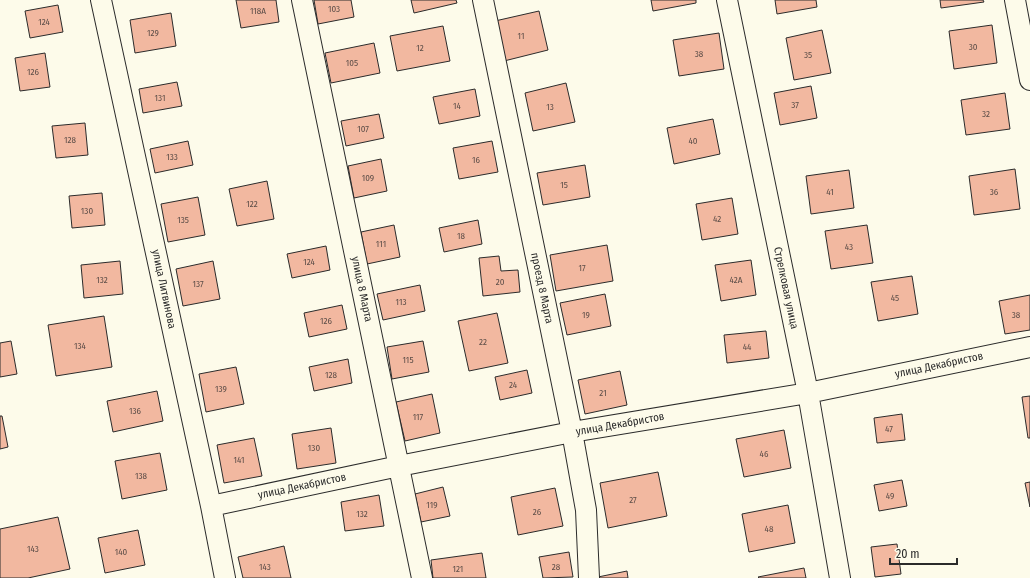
<svg xmlns="http://www.w3.org/2000/svg" width="1030" height="578" font-family="'Fira Sans Condensed',sans-serif">
<rect width="100%" height="100%" fill="#fdfbea"/>
<!-- building -->
<path fill="#f2b8a0" stroke="#2b2b2b" d="M236,0h40l3,22 -38,6z
M314,0h37l3,17 -36,7z
M411,0h45l1,3 -43,10z
M651,0h45v3l-43,8z
M775,0h41l1,7 -40,7z
M940,0h43l1,2 -43,6z
M58,5l5,27 -33,6 -5,-27z
M539,11l9,39 -44,11 -9,-40z
M171,13l5,33 -41,7 -5,-33z
M992,25l5,38 -43,6 -5,-38z
M443,26l7,35 -53,10 -7,-35z
M822,30l9,43 -37,7 -8,-42z
M719,33l5,36 -45,7 -6,-36z
M374,43l6,30 -49,10 -6,-30z
M45,53l5,34 -30,4 -5,-33z
M177,82l5,24 -39,7 -4,-24z
M566,83l9,39 -42,9 -8,-38z
M811,86l6,32 -37,7 -6,-32z
M475,89l5,27 -41,8 -6,-27z
M1005,93l5,36 -44,6 -5,-35z
M379,114l5,24 -38,8 -5,-25z
M713,119l7,35 -46,10 -7,-36z
M85,123l3,32 -32,3 -4,-32z
M188,141l5,24 -38,8 -5,-24z
M492,141l6,31 -39,7 -6,-31z
M381,159l6,32 -33,7 -6,-32z
M585,165l5,32 -47,8 -6,-32z
M1015,169l5,40 -46,6 -5,-39z
M849,170l5,38 -43,6 -5,-38z
M267,181l7,38 -37,7 -8,-37z
M102,193l3,32 -33,3 -3,-32z
M198,197l7,38 -37,7 -7,-38z
M732,198l6,36 -36,6 -6,-36z
M478,220l4,24 -38,8 -5,-24z
M394,225l6,32 -33,7 -6,-32z
M867,225l6,38 -42,6 -6,-38z
M607,245l6,36 -57,10 -6,-36z
M326,246l4,24 -38,8 -5,-24z
M499,256l2,15 17,-1 2,22 -37,4 -4,-38z
M751,260l5,35 -35,6 -6,-36z
M120,261l3,33 -39,4 -3,-33z
M213,261l7,38 -37,7 -7,-37z
M912,276l6,38 -40,7 -7,-39z
M420,285l5,26 -42,9 -6,-26z
M605,294l6,32 -44,9 -7,-32z
M1030,295v35l-25,4 -6,-33z
M342,305l5,24 -38,8 -5,-24z
M497,313l11,50 -39,8 -11,-50z
M104,316l8,51 -56,9 -8,-51z
M766,331l3,27 -42,5 -3,-28z
M11,341l6,33 -17,3v-34z
M423,341l6,31 -37,7 -5,-32z
M348,359l4,24 -38,8 -5,-24z
M236,367l8,37 -38,8 -7,-38z
M527,370l5,23 -32,7 -5,-23z
M620,371l7,34 -42,9 -7,-34z
M157,391l6,30 -50,11 -6,-31z
M432,394l8,39 -35,8 -9,-39z
M1030,396v42h-2l-6,-41z
M902,414l3,26 -28,3 -3,-25z
M0,416h2l6,31 -8,2z
M331,428l5,35 -39,6 -5,-35z
M784,430l7,38 -47,9 -8,-38z
M254,438l8,38 -38,7 -7,-38z
M160,453l7,37 -45,9 -7,-38z
M658,472l9,44 -59,12 -8,-45z
M902,480l5,26 -28,5 -5,-26z
M1030,482v25l-5,-24z
M443,487l7,29 -29,6 -6,-28z
M555,488l8,38 -45,9 -7,-38z
M379,495l5,31 -39,5 -4,-29z
M788,505l7,38 -46,9 -7,-38z
M58,517l12,52 -42,9h-28v-49z
M138,530l7,35 -40,8 -7,-35z
M897,544l4,30 -26,3 -4,-30z
M284,546l7,32h-48l-5,-21z
M569,552l4,25 -30,1 -4,-21z
M482,553l4,25h-53l-2,-18z
M804,568l2,10h-47l-1,-1z
M627,571l1,7h-30v-1z"/>
<g fill="none" stroke-linecap="round" stroke-linejoin="round">
<defs>
<path id="minor" d="M101,0l110,506 14,72
M302,0l120,578
M483,0l89,432 14,78 3,68
M727,0l81,393 32,185
M1015,0l15,80
M211,506l188,-40 173,-34 236,-39 222,-46"/>
</defs>
<!-- minor casing -->
<use href="#minor" stroke="#2b2b2b" stroke-width="22"/>
<!-- minor -->
<use href="#minor" stroke="#fdfbea" stroke-width="20"/>
</g>
<g text-anchor="middle" dominant-baseline="central" stroke-width="3" stroke-linejoin="round" paint-order="stroke">
<!-- number labels -->
<g font-size="9" fill="#5d4e48">
<text x="334" y="9">103</text>
<text x="258" y="11">118А</text>
<text x="44" y="22">124</text>
<text x="153" y="33">129</text>
<text x="521" y="36">11</text>
<text x="973" y="47">30</text>
<text x="420" y="48">12</text>
<text x="699" y="54">38</text>
<text x="808" y="55">35</text>
<text x="352" y="63">105</text>
<text x="33" y="72">126</text>
<text x="160" y="98">131</text>
<text x="795" y="105">37</text>
<text x="457" y="106">14</text>
<text x="550" y="107">13</text>
<text x="986" y="114">32</text>
<text x="363" y="129">107</text>
<text x="70" y="140">128</text>
<text x="693" y="141">40</text>
<text x="172" y="157">133</text>
<text x="476" y="160">16</text>
<text x="368" y="178">109</text>
<text x="564" y="185">15</text>
<text x="830" y="192">41</text>
<text x="994" y="192">36</text>
<text x="252" y="204">122</text>
<text x="87" y="211">130</text>
<text x="717" y="219">42</text>
<text x="183" y="220">135</text>
<text x="461" y="236">18</text>
<text x="381" y="244">111</text>
<text x="849" y="247">43</text>
<text x="309" y="262">124</text>
<text x="582" y="268">17</text>
<text x="102" y="280">132</text>
<text x="736" y="280">42А</text>
<text x="500" y="282">20</text>
<text x="198" y="284">137</text>
<text x="895" y="298">45</text>
<text x="401" y="302">113</text>
<text x="586" y="315">19</text>
<text x="1016" y="315">38</text>
<text x="326" y="321">126</text>
<text x="483" y="342">22</text>
<text x="80" y="346">134</text>
<text x="747" y="347">44</text>
<text x="408" y="360">115</text>
<text x="331" y="375">128</text>
<text x="513" y="385">24</text>
<text x="221" y="389">139</text>
<text x="603" y="393">21</text>
<text x="135" y="411">136</text>
<text x="418" y="417">117</text>
<text x="889" y="429">47</text>
<text x="314" y="448">130</text>
<text x="764" y="454">46</text>
<text x="239" y="460">141</text>
<text x="141" y="476">138</text>
<text x="890" y="496">49</text>
<text x="633" y="500">27</text>
<text x="432" y="505">119</text>
<text x="537" y="512">26</text>
<text x="362" y="514">132</text>
<text x="769" y="529">48</text>
<text x="33" y="549">143</text>
<text x="121" y="552">140</text>
<text x="265" y="567">143</text>
<text x="556" y="567">28</text>
<text x="458" y="569">121</text>
</g>
<!-- street labels -->
<g font-size="11" fill="#2b2b2b" stroke="#fdfbea">
<text transform="translate(542 288) rotate(78)">проезд 8 Марта</text>
<text transform="translate(786 288) rotate(78)">Стрелковая улица</text>
<text transform="translate(164 289) rotate(78)">улица Литвинова</text>
<text transform="translate(362 289) rotate(78)">улица 8 Марта</text>
<text transform="translate(939 365) rotate(-12)">улица Декабристов</text>
<text transform="translate(620 424) rotate(-10)">улица Декабристов</text>
<text transform="translate(302 486) rotate(-12)">улица Декабристов</text>
</g>
</g>
<!-- scale -->
<path d="M890 558v6h67v-6" fill="none" stroke="#2b2b2b" stroke-width="2"/>
<text x="896" y="558" font-size="12" fill="#2b2b2b" stroke="#fdfbea" stroke-width="3" paint-order="stroke">20 m</text>
</svg>
